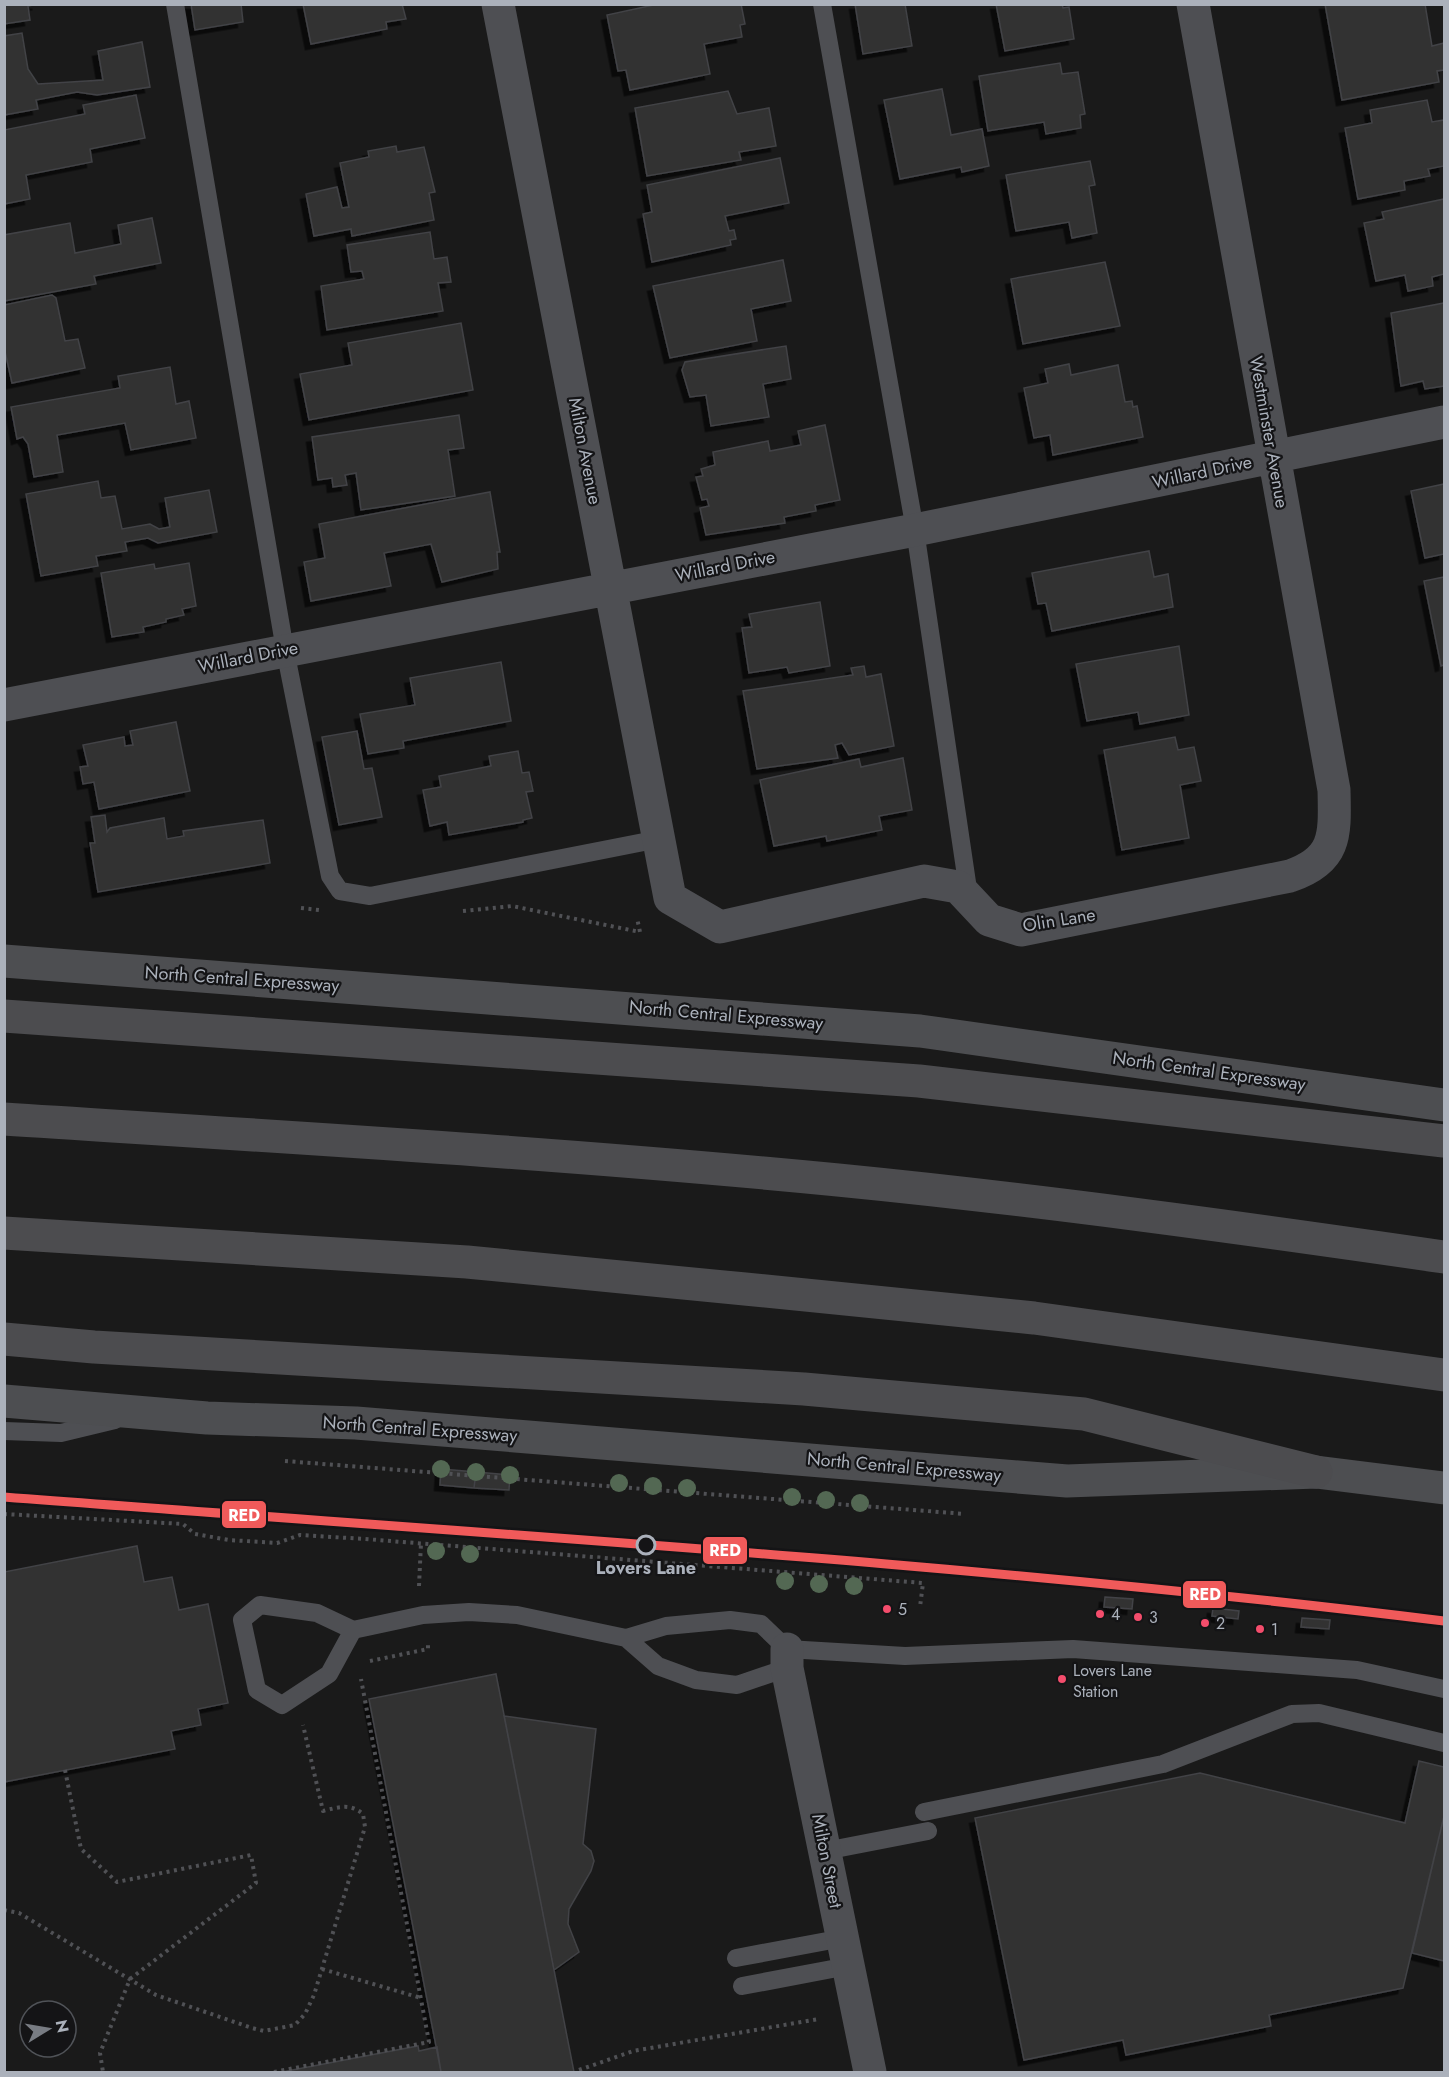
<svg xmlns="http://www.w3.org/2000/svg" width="1449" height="2077" font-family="Jost,sans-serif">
<defs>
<filter id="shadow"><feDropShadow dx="-5.5" dy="5.5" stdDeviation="0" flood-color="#0009"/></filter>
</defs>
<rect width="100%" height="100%" fill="#1a1a1a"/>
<!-- building -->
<path fill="#323232" stroke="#424346" stroke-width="1.5" filter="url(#shadow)" d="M4,4h34l-10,2 2,14 -26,4z
M191,4h50l2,18 -48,8z
M303,4h99l4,15 -20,3 1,7 -76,15z
M741,4l4,20 -5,1 2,12 -38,7 6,30 -80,16 -4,-20 -8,1 -11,-56 51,-11z
M855,4h50l7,42 -49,8z
M996,4h66l1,4 6,-1 5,32 -69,12z
M1325,4h100l7,42 12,-3v27l-7,1 2,11 -97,18z
M22,33l6,36 10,15 65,-4 -5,-29 44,-9 8,45 -53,8 -20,-3 -41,8 2,9 -34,6v-79z
M1060,63l2,11 16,-2 7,42 -5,1 1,13 -35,6 -2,-12 -56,9 -9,-55z
M942,89l9,46 31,-6 7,37 -27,6 -1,-5 -61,12 -16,-79z
M728,91l9,23 32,-6 7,38 -37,6 2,8 -94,16 -12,-68z
M136,95l9,43 -55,11 2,13 -66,13 4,24 -26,5v-74l81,-16 -2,-9z
M1427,100l5,22 12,-2v46l-16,3 2,7 -26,5 1,9 -47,9 -13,-71 27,-5 -2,-13z
M396,146l1,6 27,-5 11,45 -6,1 5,27 -82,16 -1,-7 -37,7 -8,-42 31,-7 5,21 7,-1 -9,-44 29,-6 -1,-6z
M780,158l9,45 -64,13 4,15 5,-1 2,9 -6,1 1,5 -79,17 -9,-48 9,-2 -5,-27z
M1090,161l5,24 -6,1 8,47 -25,5 -3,-16 -53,9 -10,-56z
M1444,199v75l-12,3 1,9 -25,5 -3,-16 -29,6 -12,-58 20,-4 -2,-7z
M152,218l9,45 -67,13 2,8 -92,17v-66l66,-12 5,30 46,-9 -3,-19z
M430,232l4,27 13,-2 4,25 -13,1 5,28 -116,19 -6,-44 43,-7 -2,-8 -11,1 -4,-27z
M783,260l8,41 -40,8 6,32 -87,17 -17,-72z
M1105,262l15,64 -97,18 -12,-65z
M52,295l4,3 9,43 13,-2 7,29 -73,15 -8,-36v-42z
M1444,303v83l-19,3 -2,-8 -22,5 -10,-73z
M461,323l12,67 -164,30 -9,-46 52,-9 -4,-22z
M786,346l5,33 -28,5 6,33 -58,9 -5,-31 -16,2 -8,-27 3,-8z
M1069,364l2,11 47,-10 7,37 7,-1 1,6 4,-1 6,31 -90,18 -3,-20 -16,3 -10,-50 24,-5 -3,-14z
M170,367l6,37 13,-3 7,37 -65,12 -6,-27 -68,12 6,37 -29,5 -6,-33 -5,-7 -6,2 -6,-32 109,-19 -2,-12z
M459,415l5,33 -16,2 7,46 -94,14 -5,-37 -11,2 2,10 -14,2 -1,-9 -14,2 -6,-43z
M825,425l15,75 -25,5 1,6 -32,6 1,6 -79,12 -6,-27 9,-2 -2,-7 -5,1 -6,-23 7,-1 -2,-7 14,-4 -2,-13 55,-11 2,10 31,-6 -3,-14z
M98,481l3,17 14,-2 7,33 28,-5 9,5 11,-2 -5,-29 44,-8 8,42 -59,11 -10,-5 -23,4 2,9 -31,5 2,10 -57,10 -15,-82z
M1444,484v70l-19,4 -14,-67z
M490,492l10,60h-3l1,17 -56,13 -11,-38 -47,9 7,33 -80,15 -7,-39 21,-4 -6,-34z
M1149,551l5,26 14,-3 5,33 -121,24 -6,-28 -8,1 -6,-31z
M189,563l7,43 -14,3 2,6 -18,4v3l-23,5 1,5 -32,5 -11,-64 53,-9 1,5z
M1444,577v88l-3,1 -17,-85z
M820,602l10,64 -41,7 -2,-6 -38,6 -7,-45 10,-1 -3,-13z
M1179,646l10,69 -49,9 -2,-12 -51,9 -11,-57z
M501,662l10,59 -108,20 1,7 -36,6 -8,-40 55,-9 -5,-27z
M864,666l2,11 15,-3 13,72 -45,9 -7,-12 -7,2 3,13 -81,11 -14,-78 110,-16 -2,-7z
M176,722l14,69 -91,18 -5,-27 -11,2 -3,-17 8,-1 -5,-21 41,-8 1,9 8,-1 -3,-14z
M357,731l7,38 8,-1 10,49 -43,8 -17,-88z
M1175,737l3,13 16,-3 7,34 -21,4 9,53 -67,12 -18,-100z
M518,751l4,22 7,-1 4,19 -7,1 6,26 -9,2v2l-74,13 -2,-13 -17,4 -7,-36 18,-3 -2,-11 52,-10 -2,-10z
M903,758l9,52 -33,6 3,14 -55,11 -1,-5 -52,10 -14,-66 99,-21 2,8z
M105,815l2,17 3,-4 54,-10 3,21 17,-3 -1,-5 80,-11 7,43 -172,29 -8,-49h5l-4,-26z
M441,1469l35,3 -2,16 -34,-3z
M476,1472l34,3 -1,15 -35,-2z
M137,1546l7,36 28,-5 7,33 29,-6 20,99 -30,6 3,16 -30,6 4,18 -171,33v-210z
M1105,1597l28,2 -1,10 -28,-2z
M1213,1608l26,3 -1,8 -26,-3z
M1302,1618l28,2 -1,9 -28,-2z
M496,1674l58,296 20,102h-133l-72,-373z
M504,1716l92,13 -13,115 8,7 3,10 -3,10 -22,38 -1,15 11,28 -25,18z
M1419,1761l25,6v49l-41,172 -134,27 2,11 -145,29 -3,-15 -99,20 -49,-242 225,-45 205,50z
M1444,1816v145l-32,-8z
M418,2046l1,5 18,-4 4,25h-159z"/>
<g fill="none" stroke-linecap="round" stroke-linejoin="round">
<!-- path -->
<path stroke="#505155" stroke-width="4" stroke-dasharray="3 4.5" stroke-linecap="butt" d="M301,908l18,2
M463,911l49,-5 128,26 -3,-14
M285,1461l680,53
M4,1514l179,10 12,10 34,6 48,3 23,-8 65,4 558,44 -3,24
M419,1586l2,-43
M370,1661l58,-12v-5
M65,1770l16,79 36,33 134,-27 5,28 -126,96 -30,74 3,19
M4,1910l15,3 137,82 96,33 12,3 31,-6 10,-11 9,-19 51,-168 -2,-13c-13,-11 -24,-7 -40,-3l-20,-86
M322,1969l99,29
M579,2070l54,-19 186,-32
M274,2072l155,-30 -68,-363"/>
<!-- service -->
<path stroke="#4e4f53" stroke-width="18" d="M175,4l110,646 45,226 10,15 30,5 289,-57
M822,4l93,526 54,366
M4,1431l57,2 54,-13
M353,1630l-24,44 -47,31 -25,-15 -15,-70 18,-15 57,8 36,17 70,-15 46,-3 48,3 109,23 40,-12 64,-6 31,4 26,25 118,7 168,-7 284,21 87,19
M626,1638l32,28 38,14 41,5 50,-17
M924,1812l239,-48 129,-50 27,-1 125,30
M825,1851l103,-20
M736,1958l107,-20
M742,1986l106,-20"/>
<!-- minor -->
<path stroke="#4e4f53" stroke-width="33" d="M498,4l172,894 50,29 204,-46 34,6 31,33 32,10 269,-54c47,-16 45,-41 44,-86l-141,-786
M4,705l911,-175 529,-108
M787,1649v19l83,404"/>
<!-- secondary -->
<path stroke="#4d4e51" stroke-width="33" d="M4,961l916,70 524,74
M4,1401l203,17 149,5 711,58 249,-9 128,16"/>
<!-- motorway -->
<path stroke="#4c4c4f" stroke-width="33" d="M4,1016l915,65 525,60
M4,1119c279,18 557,34 834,61 203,20 405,48 606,77
M4,1233l463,29 278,27 289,29 410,57
M4,1339l90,8 710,42 280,25 232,58"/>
<defs>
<path id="rail-1" d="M4,1497c481,37 962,65 1440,124"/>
</defs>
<!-- rail-1 casing -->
<use href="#rail-1" stroke="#141416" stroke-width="14"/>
<!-- rail-1 -->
<use href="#rail-1" stroke="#f05a5a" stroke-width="9"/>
</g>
<!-- trees -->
<g fill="#536853">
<circle cx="441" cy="1469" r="9"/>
<circle cx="476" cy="1472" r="9"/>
<circle cx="510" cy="1475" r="9"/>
<circle cx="619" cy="1483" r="9"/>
<circle cx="653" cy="1486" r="9"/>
<circle cx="687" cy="1488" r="9"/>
<circle cx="792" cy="1497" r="9"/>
<circle cx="826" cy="1500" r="9"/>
<circle cx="860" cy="1503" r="9"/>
<circle cx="436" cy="1551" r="9"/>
<circle cx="470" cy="1554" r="9"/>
<circle cx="785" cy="1581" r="9"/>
<circle cx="819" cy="1584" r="9"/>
<circle cx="854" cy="1586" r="9"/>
</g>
<!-- markers -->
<circle fill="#141416" stroke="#abb1bb" stroke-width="3" cx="646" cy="1545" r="9"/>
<g fill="#f44d6c" stroke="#141416" stroke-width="2">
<circle cx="887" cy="1609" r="5"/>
<circle cx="1100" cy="1614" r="5"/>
<circle cx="1138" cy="1617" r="5"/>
<circle cx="1205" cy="1623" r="5"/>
<circle cx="1260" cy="1629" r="5"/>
<circle cx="1062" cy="1679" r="5"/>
</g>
<g text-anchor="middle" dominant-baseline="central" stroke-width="4.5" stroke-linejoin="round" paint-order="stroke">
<!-- bus labels -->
<g font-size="16" fill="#abb1bb" stroke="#141416" text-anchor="start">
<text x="898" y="1609">5</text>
<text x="1111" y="1614">4</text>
<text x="1149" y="1617">3</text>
<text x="1216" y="1623">2</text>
<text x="1271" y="1629">1</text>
<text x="1073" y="1670">Lovers Lane<tspan x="1073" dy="21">Station</tspan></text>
</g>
<!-- street labels -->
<g font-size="18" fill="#abb1bb" stroke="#141416">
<text transform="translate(1269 432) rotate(80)">Westminster Avenue</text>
<text transform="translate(585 451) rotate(79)">Milton Avenue</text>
<text transform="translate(1202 472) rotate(-12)">Willard Drive</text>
<text transform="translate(725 566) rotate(-11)">Willard Drive</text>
<text transform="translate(248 657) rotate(-11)">Willard Drive</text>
<text transform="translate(1059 920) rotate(-9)">Olin Lane</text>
<text transform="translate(242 979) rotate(4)">North Central Expressway</text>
<text transform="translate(726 1015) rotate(5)">North Central Expressway</text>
<text transform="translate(1209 1071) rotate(8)">North Central Expressway</text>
<text transform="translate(420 1429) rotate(4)">North Central Expressway</text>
<text transform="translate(904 1467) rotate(5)">North Central Expressway</text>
<text transform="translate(827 1861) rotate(79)">Milton Street</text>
</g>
<!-- stop labels -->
<g font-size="18" font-weight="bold" fill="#abb1bb" stroke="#141416">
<text x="646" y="1568">Lovers Lane</text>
</g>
</g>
<g stroke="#141416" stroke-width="2">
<rect x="221" y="1500" width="46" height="29" rx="6" fill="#f05a5a"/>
<rect x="702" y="1536" width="46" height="29" rx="6" fill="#f05a5a"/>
<rect x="1182" y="1580" width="45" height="29" rx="6" fill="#f05a5a"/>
</g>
<g font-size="16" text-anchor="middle" font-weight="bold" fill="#fff">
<text x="244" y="1521">RED</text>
<text x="725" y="1556">RED</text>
<text x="1205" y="1600">RED</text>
</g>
<!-- border -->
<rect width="1449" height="2077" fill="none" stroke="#abb1bb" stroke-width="12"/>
<!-- north arrow -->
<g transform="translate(48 2029) rotate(79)"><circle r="28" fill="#141416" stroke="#505358" stroke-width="1.5"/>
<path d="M0-4.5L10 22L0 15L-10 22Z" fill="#787c83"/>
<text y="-9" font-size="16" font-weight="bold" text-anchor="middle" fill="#abb1bb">N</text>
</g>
</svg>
